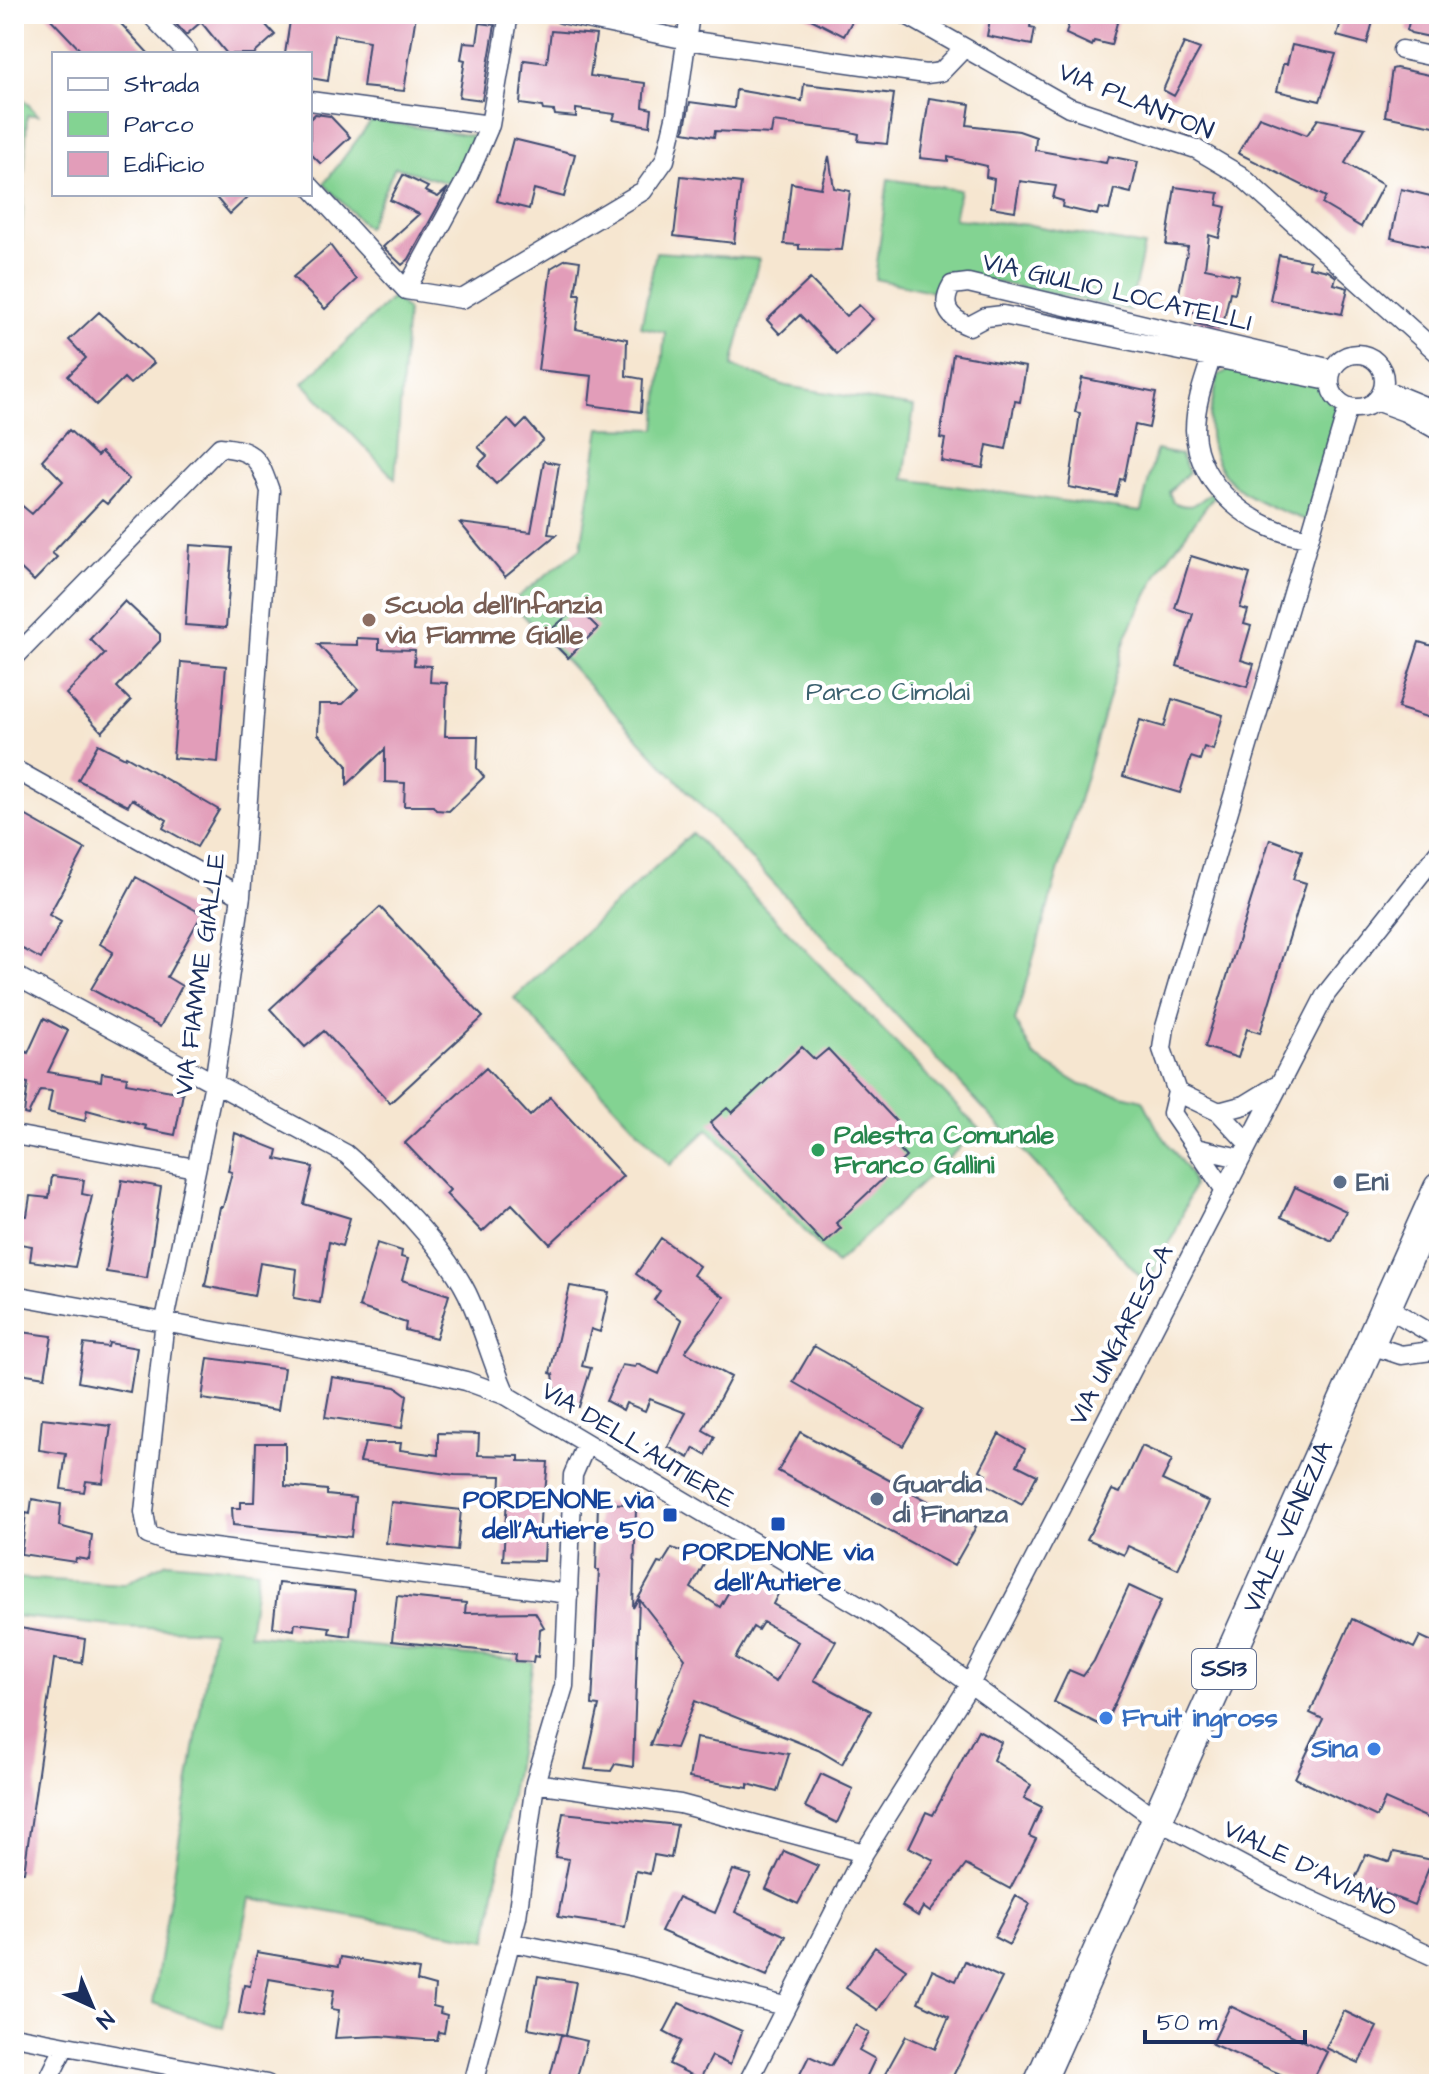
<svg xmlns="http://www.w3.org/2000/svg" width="1453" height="2098" font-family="'Architects Daughter',sans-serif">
<rect width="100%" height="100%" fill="#fff"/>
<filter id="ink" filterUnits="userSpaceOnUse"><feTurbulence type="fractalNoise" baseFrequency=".0125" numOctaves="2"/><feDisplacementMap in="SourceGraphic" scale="16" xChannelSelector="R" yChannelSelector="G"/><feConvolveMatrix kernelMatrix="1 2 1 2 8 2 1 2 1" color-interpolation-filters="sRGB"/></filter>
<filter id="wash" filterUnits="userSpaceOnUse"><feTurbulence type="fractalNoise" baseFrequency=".006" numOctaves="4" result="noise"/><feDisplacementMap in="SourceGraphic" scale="32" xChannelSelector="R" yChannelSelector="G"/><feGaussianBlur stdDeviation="1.8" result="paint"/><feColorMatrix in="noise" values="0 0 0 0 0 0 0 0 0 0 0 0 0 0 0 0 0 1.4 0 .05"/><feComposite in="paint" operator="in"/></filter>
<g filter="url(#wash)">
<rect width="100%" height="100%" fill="#f6e6d0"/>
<!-- green -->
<path fill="#83d392" stroke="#4f8178" stroke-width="2" d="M14,89l24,26h-11l-12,260z
M372,120l102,16 -20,49 -59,-18 -28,61 -43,-44z
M888,179l72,11 -6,29 76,6 114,21 -14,64 -184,-38 -6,21 -65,-14z
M656,252l103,7 -27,107 54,20 128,21 -10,72 237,33 15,-62 24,5 9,17 -20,20 4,10c17,8 24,3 38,-10l3,4 -52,70 -35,68 -112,387 19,35 47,29 62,15 14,28 33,46 3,12 -19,50 -17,26 -6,26 -640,-686 70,-54 19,-120 56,1 9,-97 -24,-5z
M393,297l14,13 -12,169 -92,-96z
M1230,369l95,17 1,11 14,15 -34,108c-51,-18 -101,-36 -96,-102 1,-14 6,-28 8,-42z
M692,833l287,296 -143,135 -128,-135 -38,36 -156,-167z
M167,1562l91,8 -9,64 284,28 -46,278 -237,-42 -27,130 -70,-25 60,-372 -92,-4 -107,-11v-38l110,6z"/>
<g id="blocks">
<!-- building -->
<path fill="#e29db9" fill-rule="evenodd" d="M46,14h66l37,40h-65z
M167,14h89l19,21 -21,19h-27l-26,-32 -15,13z
M291,14l125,1 -12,76 -41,-4 6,-46 -35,-6 -6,46 -18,-3v-24h-25z
M801,14h55l-12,22z
M991,14h41l-2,13 5,1 -3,17 -45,-9z
M1071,14h26l21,5 -7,26 -17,-4 -2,5 -26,-12z
M1343,14h32l-8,30 -30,-8z
M1411,14h28v25l-28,-6 -4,-3z
M480,23l15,2 -13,75 -23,-3 6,-37 -4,-1 3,-17 13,1z
M551,31l45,4 -6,41 55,7 -2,24 9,2 -2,17 -37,-6 2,-6 -39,-5v8l-21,-2 -1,-4 -11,-1 -1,-3 -22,-3 4,-44 23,3z
M1184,43l16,6 -26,47 -11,-6z
M1292,45l44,9 -16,47 -43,-10 6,-27h4z
M1396,68l43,9v50l-54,-11 7,-47z
M804,84l90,10 -7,50 -29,-3 1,-7 -13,-3 -73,-9 -2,12 -56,-3 -1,6 -30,-5 6,-30 44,6 2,-18 66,11z
M929,98l41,6 -3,21 52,6 17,6 -1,13 71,13 2,-7 30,6 -7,31 -17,-4 -5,21 -10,-2 -2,7 -35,-8 1,-6 -10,-3 3,-12 -36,-5 -5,30 -24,-4 3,-28 -8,-2 1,-11 -39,-9v4l-28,-3z
M315,114l15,2 20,21 -29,27 -11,-11v-34z
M1259,117l48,18 11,-16 47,9 -20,35 38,22 -22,42 -39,-23 4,-7 -88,-44z
M513,139l62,15 -11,43 -30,-8 -5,20 -32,-8z
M829,156l5,32 16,3 -8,59 -43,-1v-4l-15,-1 7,-61 30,5z
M403,175l25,12 -3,4 13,6 10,-9 -39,71 -7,6 -19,-18 36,-33 -29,-14z
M681,176l60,7 -7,60 -60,-7z
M1175,187l44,6 -2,12 9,2 -7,31 -10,-3 -4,33 34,7 -4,18 -5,-1 -8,37 -26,-5 2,-11 -22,-5 12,-61 -22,-2z
M1401,189l38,9v51l-48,-11z
M213,194h38l-21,20z
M330,245l26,35 -31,29 -32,-32z
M1279,255l31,6 -1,6 19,4 8,6 -2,7 14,4 -6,26 -72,-14z
M566,259l14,2 -5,33h5l-4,35 51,10 -1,37 17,3 -2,33 -52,-7 3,-29 -54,-6 13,-102z
M810,279l36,37 13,-11 14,14 -36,35 -37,-39 -20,19 -13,-14z
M99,312l55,51 -24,21 -6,-6 -28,27 -28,-29 18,-18 -17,-18z
M953,354l73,13 -6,35 -5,-1 -9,48 -19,-4 -4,23 -42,-7 4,-22 -5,-1z
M1082,378l74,15 -7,35 -14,-3 -11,55 -4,-1 -4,17 -47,-9 11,-74 -5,-1z
M508,419l9,10 9,-9 17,20 -47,44 -18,-19 9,-9 -9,-9z
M69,430l28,26 4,-4 28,27 -22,25 -5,-4 -50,53 5,4 -23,24 -20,-19v-63l18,15 31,-33 -21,-21z
M544,461l15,3 -11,70 8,1 -51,42 -45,-54 71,9z
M190,545l42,3 -6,80 -41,-3z
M1191,556l59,18 -10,34 8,2 -4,14 7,2 -10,34 13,4 -7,23 -70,-21 16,-52 -18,-6z
M125,601l35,33v7l-43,46 14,14 -29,31 -36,-38 39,-40 -15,-15z
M577,607l21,21 -30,30 -23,-23z
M357,638l22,1v10l36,1 -1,15 17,1 -1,16 17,1 -2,53h33l-1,32 7,9 -35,34 -13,-1 -3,-4h-29l1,-23 -20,-1v-33l-38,36v-20l-29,-31 1,-30h24l15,-15 -40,-45 39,1z
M1419,642l20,6v73l-41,-13z
M181,662l45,4 -8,96 -45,-4z
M1172,699l51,16 -10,35 -9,-3 -4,13 -9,-3 -11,36 -57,-17 17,-56 24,7z
M98,744l27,14 1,-2 93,54 -22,37 -34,-19 4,-8 -35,-21 -4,7 -50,-26z
M14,809l71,40 -36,66 12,7 -20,37 -27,-15z
M1270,839l32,12 -9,28 13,4 -46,150 -13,-4 -9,29 -33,-11z
M136,877l66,37 -35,63 15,9 -22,41 -69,-38 22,-37 -13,-8z
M380,907l103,110 -93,86 -66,-72 -19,16 -35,-38z
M44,1018l24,13 -20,41 53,9 1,-8 25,4 -1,6 57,10 -8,42 -30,-6 1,-3 -59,-16 -2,11 -37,-9 4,-21 -12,-1 -12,25 -4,-1 4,-31 -14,-3 6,-32 8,5z
M802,1047l13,13 13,-11 78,83 -12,12 12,13 -70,66 5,5 -17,16 -114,-121 17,-15 5,5z
M486,1068l44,48 20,-19 73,79 -73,68 -38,-40 -30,28 -36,-38 4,-4 -45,-47z
M235,1133l43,17 -2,9 37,8 -9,37 46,14 -8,28 -13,-4 -9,61 -26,-5 3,-29 -37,-6 -6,33 -49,-10 15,-79h3l9,-35 -4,-1z
M52,1176l32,4 -2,14 10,2 -17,71 -45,-6 2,-15 -18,-3v-28l13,1 3,-20 19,2z
M122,1180l39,7 -14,91 -41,-6z
M1295,1187l51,24 -14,30 -51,-24z
M661,1238l38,28 -6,9 31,22 -39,55 46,25 -28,53 12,7 -9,18 -12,-7 -5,10 -21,-11 18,-34 -36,-14 -5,12 -19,-8 -3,7 -17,-9 16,-36 13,2 2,-3 22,10 23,-54 -28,-20 6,-9 -24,-17z
M377,1243l25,8 -1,6 7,2 -6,21 47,15 -13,43 -31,-8 1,-7 -47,-16z
M570,1286l39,6 -9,40 -9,-3 -9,37 9,2 -12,39 -18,-5 2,-7 -8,-6 -2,-15 -3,-1z
M14,1331l38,5 -7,41 -31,-5z
M109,1343l28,5 -7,44 -52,-10 6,-38 24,3z
M814,1346l110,64 -21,36 -110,-64z
M208,1358l76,10 -6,42 -76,-11z
M332,1377l64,10 11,8 -5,33 -77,-11z
M42,1418l69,8 -8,57 -17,-2 -2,11 -23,-3 5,-35 -27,-4z
M800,1432l176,95 -22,39 -176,-95z
M438,1433l41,1 -1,21 41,1v5l29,1 -4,41h-3l-2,37h6l-1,21 -41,-1 4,-61h-7l1,-23 -46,-1 -95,-13 5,-19h36l-1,7 38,5z
M999,1434l26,15 -8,16 20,10 -15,29 -40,-22 5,-8 -7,-4z
M256,1443h29v43l42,4v5l28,3 -4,39 -118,-12 -1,-17h9v-6h13z
M1142,1446l30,14 -10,20 47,22 -31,67 -50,-23 -4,9 -37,-16 25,-49 8,3z
M32,1499l29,5 -2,22 33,9 -3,25 -13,-2 -1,4 -54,-8 5,-41 4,1z
M391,1502l70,8 -4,41 -71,-8z
M598,1503l29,1v4l9,1 -3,99 25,-45 4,1 10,-16 34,13 -15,27 29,19 20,-35 38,22 -5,10 63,37 -22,39 57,31 -29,53 -24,-14 -123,-49 -19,47 -26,-3 35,-87 -46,-59 -6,168 -18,-3 -4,7 -26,-2 14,-63 -7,-1 7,-135h-3zM763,1622l35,20 -22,40 -41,-24 18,-31 5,3z
M278,1583l77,8 -5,45 -21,-3 1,-6 -35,-4 -1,7 -21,-3z
M1129,1586l32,15 -57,126 -50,-25 15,-32 14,6 11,-15z
M397,1596l69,7 -1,10 70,-1 9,15 -4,2 -2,28 -4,-1 -1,6 -18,-1 1,-7 -124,-13z
M1352,1619l62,29 6,-12 19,9v178l-54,-24 -8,18 -82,-39 28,-59 -13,-6z
M14,1627l71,12 -3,24 -28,-4 -30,213h-10z
M978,1730l23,12 -8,18 38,25 -7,13 18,9 -13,29 7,3 -26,50 -44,-24 -36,47 -7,-5 -5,9 -16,-10 32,-46 -25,-13 17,-35 7,3z
M696,1738l93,16 -12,38 -29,-8v4l-59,-10z
M821,1774l32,15 -16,34 -32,-16z
M563,1813l114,12 -6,33 -17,-3 -4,19 -14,-3 -11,56 -67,-10 11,-58 -14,-2z
M784,1851l34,15 -20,38 -32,-15z
M1394,1852l38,8 -18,45 -60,-24 12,-27 24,8z
M733,1870l18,5 -16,37 51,24 -19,40 -106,-45 17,-34 37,16z
M1016,1896l14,8 -21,41 -15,-8z
M875,1947l31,22 -28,41 -32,-22z
M257,1952l82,14 2,-9 78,13 -2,11 18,5 -2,20 8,2 -1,5 7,2 -3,18 -5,-1 -2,8h-12l-44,-4 -46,2 4,-28 -8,-1 3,-19 -65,-11 -7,39 -23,-5 5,-28 6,1z
M965,1961l37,17 -53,106h-44l-20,-10 21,-38 29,13 14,-32 -31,-15 14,-32 24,11z
M538,1976l38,6 -10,53 -38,-7z
M679,2003l63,28 -12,34 -18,-9 -12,23 -31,-15 12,-23 -17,-9z
M1230,2006l97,46 -16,32h-8l-91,-40z
M1344,2011l33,16 -18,36 -33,-15z
M855,2025l14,8 -10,17 16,9 -11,23 3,2h-72l14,-28 22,10z
M561,2035l26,6 -12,43h-27z"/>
</g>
</g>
<g filter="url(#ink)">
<use href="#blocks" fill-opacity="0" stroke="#3c4a6f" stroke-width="2"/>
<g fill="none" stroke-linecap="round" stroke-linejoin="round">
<defs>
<path id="minor" d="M150,14l38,40
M562,14l125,26 239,34 15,-2 23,-24
M905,14l164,93 127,42 44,26 199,179
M1402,50l37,8
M310,101l180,24
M310,186l96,104 56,9 181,-108 22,-31 11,-46 14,-100
M406,290l62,-114 22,-51 19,-111
M1330 381a27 27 0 1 1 54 0a27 27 0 1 1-54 0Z
M1212,356c-8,24 -17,48 -17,74 1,57 61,102 114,108
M1329,381l-326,-66 -17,2 -17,9c-21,-8 -29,-21 -17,-41l16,-2 364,86
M1383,389l56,23
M1375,401l30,11 34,19
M14,658l206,-211c35,3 39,12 50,44l-29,405 -27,187 -49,237 -21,192 4,23 19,7 402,52
M14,769l227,127
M14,975l332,179c40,34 98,93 121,139 16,33 24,69 40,103
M1177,1092l-15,-43 3,-22 183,-620
M1219,1112l29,31
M14,1135l181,33
M1200,1149l40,9
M1224,1189l-52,-76 5,-21 42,20 26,-7 31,-19
M14,1295l370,67 82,19 41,15 367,218 285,207 126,67 154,71
M1385,1306l54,32
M1368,1344l33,11 38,-5
M535,1783l145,21 184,49
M510,1942l125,25 149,39
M14,2036l253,48
M46,2084l19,-38
M473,2084l44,-167 18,-134 29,-97 9,-211 13,-30
M747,2084l117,-231 106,-169 356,-690 113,-143"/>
<g id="primary">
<path id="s1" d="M1039,2084l400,-896"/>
</g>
</defs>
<!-- minor casing -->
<use href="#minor" stroke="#3c4a6f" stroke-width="21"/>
<!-- primary casing -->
<use href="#primary" stroke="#3c4a6f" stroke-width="33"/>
<!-- minor -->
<use href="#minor" stroke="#fff" stroke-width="18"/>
<!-- primary -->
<use href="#primary" stroke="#fff" stroke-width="30"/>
</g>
</g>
<!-- markers -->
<circle fill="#8d6e63" stroke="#fff" stroke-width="3" cx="369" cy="620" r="8"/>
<circle fill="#2e9e5b" stroke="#fff" stroke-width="3" cx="818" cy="1150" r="8"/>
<g fill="#5c6f8a" stroke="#fff" stroke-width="3">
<circle cx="1340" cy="1182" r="8"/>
<circle cx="877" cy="1499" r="8"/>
</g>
<g fill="#1a4fb4" stroke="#fff" stroke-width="3">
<rect x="662" y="1507" width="16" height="16" rx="4"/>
<rect x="770" y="1516" width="16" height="16" rx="4"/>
</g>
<g fill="#3f7fe0" stroke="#fff" stroke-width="3">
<circle cx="1106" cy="1718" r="8"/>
<circle cx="1374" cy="1749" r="8"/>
</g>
<g text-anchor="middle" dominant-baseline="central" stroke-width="8" stroke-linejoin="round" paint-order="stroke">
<!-- shield labels -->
<rect fill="#fff" stroke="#5f6d8e" stroke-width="2" x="1192" y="1649" width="64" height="40" rx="6"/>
<g font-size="24" font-weight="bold" fill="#1b2f5e">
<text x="1224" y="1669">SS13</text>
</g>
<!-- street labels -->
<g font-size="26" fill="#1b2f5e" stroke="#fff">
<text transform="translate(1136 101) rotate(22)">VIA PLANTON</text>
<text transform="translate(1117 292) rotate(13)">VIA GIULIO LOCATELLI</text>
<text transform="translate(200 974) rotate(-82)">VIA FIAMME GIALLE</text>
<text transform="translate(1121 1335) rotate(-63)">VIA UNGARESCA</text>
<text transform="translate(638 1445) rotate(31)">VIA DELL'AUTIERE</text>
<text stroke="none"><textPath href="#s1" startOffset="610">VIALE VENEZIA</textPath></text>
<text transform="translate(1310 1868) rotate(26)">VIALE D'AVIANO</text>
</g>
<!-- education labels -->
<g font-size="26" font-weight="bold" fill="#785e54" stroke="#fff" text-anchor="start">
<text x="385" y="605">Scuola dell'Infanzia<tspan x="385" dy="30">via Fiamme Gialle</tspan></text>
</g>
<!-- park labels -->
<g font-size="26" fill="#3a606e" stroke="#fff">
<text x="888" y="692">Parco Cimolai</text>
</g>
<!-- leisure labels -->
<g font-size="26" font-weight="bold" fill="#27864d" stroke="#fff" text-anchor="start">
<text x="834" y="1135">Palestra Comunale<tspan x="834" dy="30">Franco Gallini</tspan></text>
</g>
<!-- service labels -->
<g font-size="26" font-weight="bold" fill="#4e5e75" stroke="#fff" text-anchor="start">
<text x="1356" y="1182">Eni</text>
<text x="893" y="1484">Guardia<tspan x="893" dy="30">di Finanza</tspan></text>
</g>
<!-- transit labels -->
<g font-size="26" font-weight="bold" fill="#164399" stroke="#fff" text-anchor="end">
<text x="654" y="1500">PORDENONE via<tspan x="654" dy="30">dell'Autiere 50</tspan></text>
<text x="778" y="1552" text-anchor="middle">PORDENONE via<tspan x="778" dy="30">dell'Autiere</tspan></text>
</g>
<!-- shop labels -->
<g font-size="26" font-weight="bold" fill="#366cbe" stroke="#fff" text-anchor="start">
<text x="1122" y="1718">Fruit ingross</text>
<text x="1358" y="1749" text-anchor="end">Sina</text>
</g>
</g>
<!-- margin -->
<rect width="1453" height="2098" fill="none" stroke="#fff" stroke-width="48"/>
<!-- legend -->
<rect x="52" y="52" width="260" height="144" fill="#ffffff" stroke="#a4acbf" stroke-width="2"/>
<rect x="68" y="78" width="40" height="12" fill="#ffffff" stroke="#a4acbf" stroke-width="2"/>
<text x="124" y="92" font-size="24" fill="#1b2f5e">Strada</text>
<rect x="68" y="112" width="40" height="24" fill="#83d392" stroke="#a4acbf" stroke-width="2"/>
<text x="124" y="132" font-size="24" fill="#1b2f5e">Parco</text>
<rect x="68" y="152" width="40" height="24" fill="#e29db9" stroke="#a4acbf" stroke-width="2"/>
<text x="124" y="172" font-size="24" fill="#1b2f5e">Edificio</text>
<!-- north arrow -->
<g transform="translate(92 2006) rotate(136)" stroke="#ffffff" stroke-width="6" paint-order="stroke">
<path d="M0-6L14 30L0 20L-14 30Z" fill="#1b2f5e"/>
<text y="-12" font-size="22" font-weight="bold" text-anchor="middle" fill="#1b2f5e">N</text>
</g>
<!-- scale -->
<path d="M1145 2030v12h160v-12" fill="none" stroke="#1b2f5e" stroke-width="4"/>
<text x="1157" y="2030" font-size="24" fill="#1b2f5e" stroke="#ffffff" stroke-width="6" paint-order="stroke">50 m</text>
</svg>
